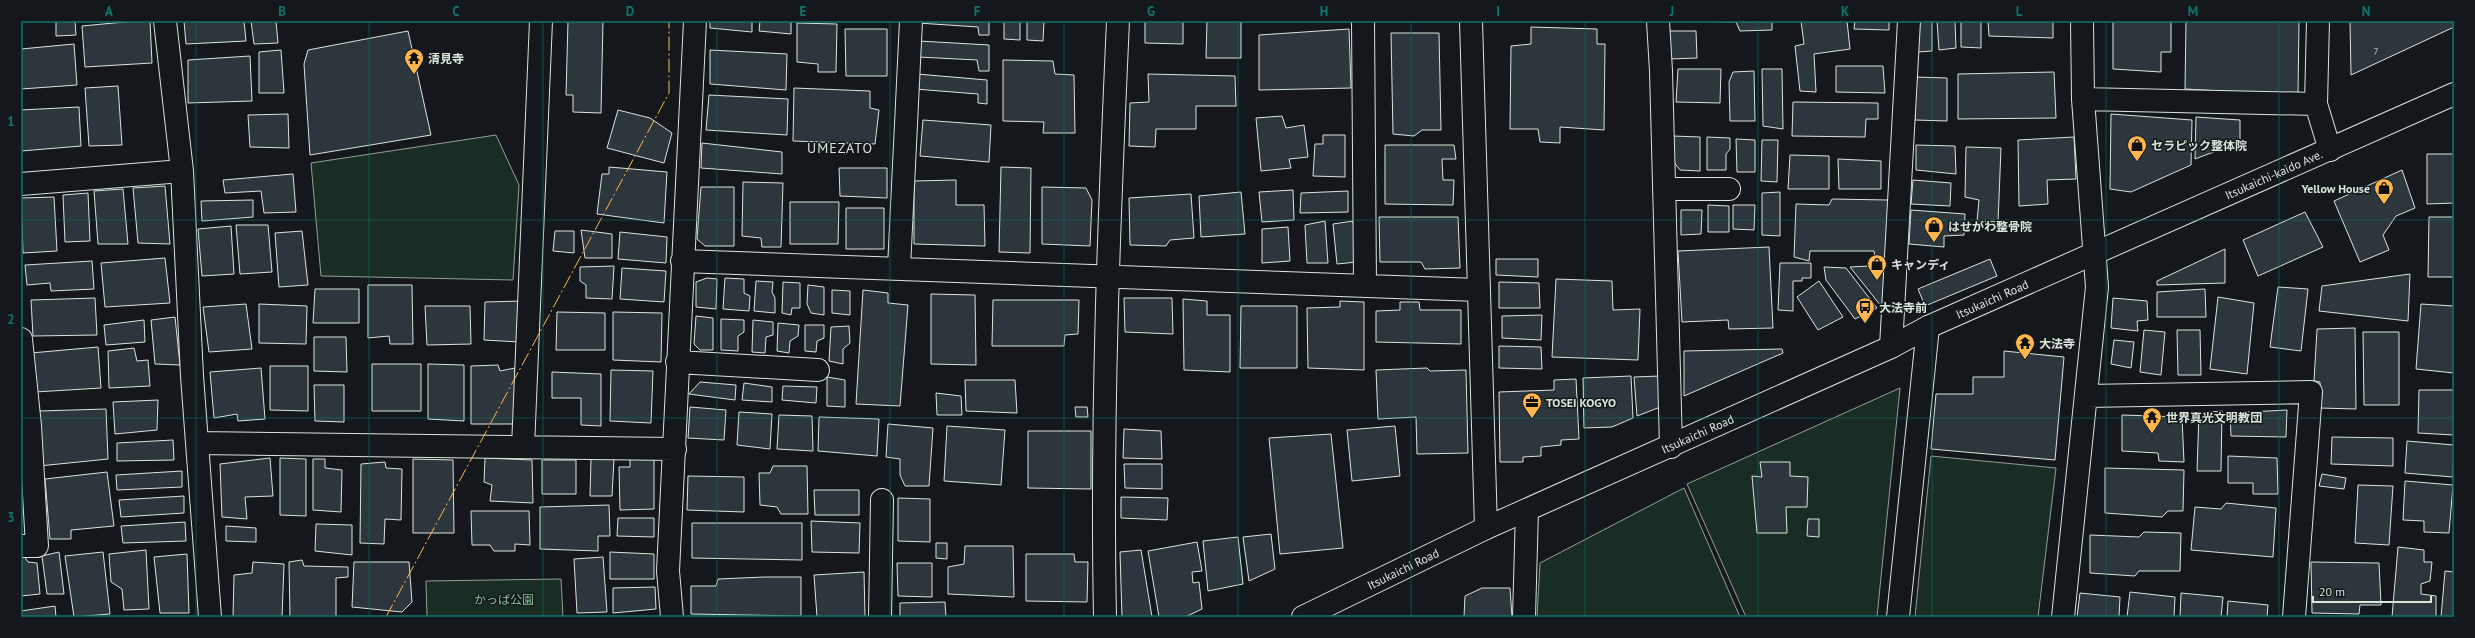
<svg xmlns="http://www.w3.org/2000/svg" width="2475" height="638" font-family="'PT Sans','Noto Sans JP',sans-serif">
<rect width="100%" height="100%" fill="#14181c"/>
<!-- green -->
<path fill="#1a2d24" stroke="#939e99" d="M496,135l23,50 -6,95 -192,-4 -10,-113z
M1900,388l-23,229h-131l-59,-133z
M1931,456l125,12 -18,149h-123z
M1684,488l56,129h-203l3,-54z
M561,579l2,38h-136l-1,-36z"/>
<!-- building -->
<path fill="#2c363c" stroke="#d8e6dc" d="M56,21h19l1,14 -20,1z
M135,21h15l2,42 -67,4 -3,-41z
M184,21h60l2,20 -60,3z
M251,21h25l2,22 -24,1z
M568,21h35l-2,92 -28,-1v-17h-7z
M710,21h42v11l-42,-4z
M760,21h31v13l-32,-3z
M918,21h71v14h-10l-1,-8 -60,-4z
M1004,21h16v19l-16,-1z
M1027,21h17l-1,20 -16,-1z
M1145,21h38v23l-38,-1z
M1207,21h34v37h-35z
M1682,21h90v9l-32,1 -4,-9z
M1801,21h46l3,28 -36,5 2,38 -16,-1 -5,-45 9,-2z
M1855,21h34v9l-35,-1z
M1917,21h15v30l-14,1z
M1937,21h18l1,27 -17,2z
M1961,21h20v27l-20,-1z
M1988,21h65v17l-64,-2z
M2113,21h58v31h-10v20l-48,-3z
M2186,21h113l-1,74 -113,-6z
M2350,21h104v6l-103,48z
M797,23l40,1 -1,48h-18v-8l-21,-2z
M1531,27l66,2v15h8l-1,86 -44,-3v16l-20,-1 -2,-13h-28l1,-83 20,-2z
M845,29h42v47h-41z
M1349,29l2,59 -92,2v-55z
M408,31l23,104 -121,20 -6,-91 4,-14z
M1669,31h27l1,27 -27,1z
M1391,33h48l2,97h-19l-8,6 -21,-2z
M919,41l70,4v26h-10l-2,-11 -59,-3z
M74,44l3,41 -56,4v-40z
M281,50l3,43h-25v-41z
M710,50l77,4 -1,36 -76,-6z
M250,56l2,45 -64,2v-43z
M1003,60l50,1 2,13 19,1 1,58h-32l1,-11 -41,-1z
M1836,66h47l2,27 -49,-1z
M1678,69h43l-1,34 -44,-1z
M1762,69h20l1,60 -20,-3z
M1754,71l1,50h-25l-1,-39 4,-10z
M2054,72l2,46 -98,1v-45z
M917,74l70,6v24l-9,-1v-9l-63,-5z
M1148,74l87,2 1,30h-40v23h-40l-1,18 -26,-1 1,-43 19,-1z
M1915,77l32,1v43l-32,-1z
M118,86l4,59 -33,1 -4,-58z
M794,88l76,3v17l9,2 -4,34 -82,-3z
M709,95l79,4 -1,36 -81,-5z
M1793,102l85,1v16h-12l-1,18 -73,-1z
M79,107l2,39 -60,5v-41z
M618,110l32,8 22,15 -8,30 -57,-15z
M288,114l1,34 -39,-1 -2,-32z
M2111,114l81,6 -1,45 -60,27 -21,-3z
M1282,116l4,12 18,-3 4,32 -19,2 2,9 -30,3 -5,-53z
M2196,117l44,3v22l-45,17z
M923,120l68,5 -2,37 -69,-6z
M1323,135h22v42l-32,-1 2,-32h8z
M1673,136l27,1v34l-20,-1 -7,-9z
M1707,137l23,1v11l-4,5v16h-19z
M2074,137l2,42 -29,1 1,24 -29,2 -1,-66z
M1736,139l19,1v32h-18z
M1762,140h16l-1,42 -16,-1z
M702,143l80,9v22l-81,-6z
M1385,145h69l2,14h-14l1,21h11l-1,25 -68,-1z
M1916,145l39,1 1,28 -40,-4z
M1966,147l35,1 -3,74 -21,-1 2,-21 -14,-3z
M2427,154h27v49l-27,1z
M1790,155l39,1v33h-41z
M1838,159l43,2v28h-42z
M609,167l58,5 -3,51 -67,-9 5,-40h7z
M1001,167l30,1 -1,85 -31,-1z
M839,168h48v30l-47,-2z
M2402,170l13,38 -19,8 -13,19 6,15 -29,12 -26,-61z
M293,174l3,38 -32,1 -3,-22 -36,2 -2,-13z
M956,180v25h28l1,41 -71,-2v-63z
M1913,180l38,3 -1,23 -39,-2z
M743,182l40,1 -2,64h-19l-1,-9 -19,-2z
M165,186l5,58 -32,-1 -5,-55z
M701,187h33v59h-29l-8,-7z
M1042,187l44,1 6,12 -2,46 -48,-2z
M123,189l5,55h-30l-4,-53z
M1293,190l1,30 -32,2 -3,-30z
M1348,191v21l-48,1 1,-20z
M1241,192l4,42 -44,3 -2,-41z
M1780,192v44l-18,-1v-42z
M88,193l2,48 -25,1 -2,-47z
M1191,194l3,44 -24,2 -4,6 -36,-1 -1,-47z
M54,197l3,54 -34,2 -2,-55z
M1832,199l56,1 -2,60 -11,-1 -1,-8h-64l-1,10 -15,-4 2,-53 33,1z
M253,200v17l-51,4 -1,-20z
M790,202h49l-1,42h-48z
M1708,205l21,1v26h-21z
M1733,205h22l-1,25 -21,-1z
M846,208h38v41h-38z
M1681,210h21l-1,24 -20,1z
M1911,210l54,4 -1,21 -20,1v11l-35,-3z
M2305,212l18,35 -65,29 -15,-36z
M1379,217h79l2,51 -35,1 -4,-7h-41z
M2429,217h25v60h-26z
M1325,221l3,42h-21l-2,-38z
M1353,221l4,41 -20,2 -4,-40z
M236,225h32l4,47 -32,2z
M231,226l3,48 -32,2 -4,-47z
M1288,227l2,34 -28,2v-34z
M581,230l31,4v24h-27z
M302,231l6,54 -29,2 -4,-54z
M555,231h19v22l-21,-2z
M620,232l47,5 -1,26 -48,-4z
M1769,247l4,81 -44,1 -1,-9 -46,2 -4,-71z
M2225,249v34l-68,2v-4z
M165,258l5,45 -65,4 -4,-44z
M1496,259h42v18l-42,-2z
M1990,259l7,17 -72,30 -7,-17z
M92,261l2,28 -43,2 -1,-8 -23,2 -2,-20z
M1780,263h31v15h-9v3h-9v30l-15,-1z
M1889,265l1,31 -9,10 -31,-39z
M614,266l-2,33 -26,-1v-13l-6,-4v-14z
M1824,267l22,1 31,40 -22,11 -29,-39z
M622,268l44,3 -2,31 -44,-3z
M2410,274l-2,47 -89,-10 3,-25z
M707,278l10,1 -1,30 -20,-2v-25z
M725,278l19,1v14l6,3 -1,15 -26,-2z
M1556,279l56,2 1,29 27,-1 -2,51 -86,-3z
M756,281l17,1 -1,10 3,6v15l-21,-2z
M1819,281l24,36 -25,13 -21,-33z
M783,282l17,1v25h-8l-1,7 -9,-2z
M1499,282l40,1 1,25h-41z
M368,285h44l1,59h-23l-1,-8 -21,2z
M808,285l16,2v28l-13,-2 -4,-9z
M2278,287l30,2 -7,62 -31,-4z
M315,289h44v34h-46z
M2205,289l1,28h-49v-25z
M832,290l18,1v24l-18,-2z
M863,290l25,3v10l20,2 -8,101 -44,-2z
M931,294l44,1 1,70 -45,-1z
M2218,297l36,6 -7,71 -37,-5z
M95,298l2,37 -64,1 -2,-36z
M1124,298h48l1,36 -48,-2z
M2113,298l34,3 1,19 -11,1 1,10 -27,-3z
M1183,299l24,2v14h23v57l-46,-2z
M993,300h86l-1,34 -13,1 -1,11h-72z
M522,301l-2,41 -36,-2 1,-38z
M1340,301l24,1v68l-56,-2 -1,-60 33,-1z
M1400,302h19l1,8h41v34l-85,-2v-31l24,-1z
M246,304l6,45 -43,3 -6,-45z
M259,304l48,2 -1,38 -47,-1z
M2421,304l33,2v67l-38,-4z
M425,306h45l1,38 -44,1z
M1241,306h56v62h-57z
M557,312l48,1v37h-49z
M613,312l49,1 -1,49 -48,-2z
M1542,315l-1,25 -39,-2v-22z
M696,316l17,2v32h-13l-6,-6z
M175,317l5,48 -25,-1 -4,-44z
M721,319l23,1v12l-6,4v15l-17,-1z
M144,320l1,22 -39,3 -2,-20z
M753,320l20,2v13l-7,2 -1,16 -13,-1z
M778,323l21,2 -1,11 -8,5 -1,12 -12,-2z
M805,325h19v13l-7,3 -1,11 -11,-1z
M849,326l1,17 -7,6v15l-14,-3 2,-34z
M2355,328l1,81 -36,-1v-26l-6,-1 3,-52z
M2144,330l21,2 -4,43 -21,-3z
M2177,330h23l1,45h-23z
M2363,332h36v73h-35z
M314,337h32l1,35 -33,-1z
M2114,340l20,2 -3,26 -20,-4z
M1499,346l42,1 1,22 -43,-1z
M98,347l3,41 -66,4 -4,-39z
M134,348l3,13 11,-1 2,26 -41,2 -1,-37z
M1782,349l1,4 -99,43v-45z
M2004,351l60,6 -9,103 -124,-11 5,-55h37v-17h31z
M372,364h49v47h-49z
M428,364l36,1v56l-36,-2z
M498,365l2,6 15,-3v56h-44v-58z
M270,366h38v45l-38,-1z
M261,368l4,51 -27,2 -1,-7 -23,4 -4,-46z
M1427,368l3,3 36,-1 2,83 -51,1 -1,-37 -38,2 -2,-49z
M611,370l42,1 -2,52 -41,-2z
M552,372l49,2v52l-20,-1v-27h-29z
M1631,376l2,42 -21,9 -28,1 -1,-50z
M1661,376l2,30 -26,10 -3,-39z
M827,377l18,3v27l-18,-1z
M1576,379l3,60 -18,1v5l-20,2v9l-18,1v5h-23l-1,-70 55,-2v-10z
M965,380h50l2,33 -51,-2z
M700,382l36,3 -1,15 -46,-6z
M744,383l28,4v15l-30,-2z
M314,385h30v37l-29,-1z
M783,386l34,1 -1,16 -34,-3z
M2419,390h35v45l-36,-2z
M936,393l25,3 1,19h-25z
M158,400l-1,30 -42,4 -2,-32z
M690,407l36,3 -2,30 -36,-2z
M1075,407h12l1,10h-12z
M106,409l2,50 -69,7v-55z
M2287,410l-1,27 -55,-1 -1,-23z
M2222,411l-1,60h-24l2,-58z
M739,412l33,2 -2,35 -33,-4z
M779,415l33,1 1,35 -36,-2z
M2122,415l60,2 2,45 -25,-1 -1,-8 -36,-2z
M819,417l60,2 -2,37 -59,-5z
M888,424l45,4 -4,58h-24l-5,-11v-16l-14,-2z
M947,426l58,4 -4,55 -57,-4z
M1395,426l5,50 -48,5 -5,-51z
M1124,429l37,2 1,28 -39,-1z
M1028,431h63v58l-63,-1z
M1331,434l12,114 -63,6 -11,-116z
M2332,437l61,1v28l-62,-2z
M173,440l1,20 -57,1v-18z
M2407,441l47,4 -1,32 -48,-4z
M654,456v53l-34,1 -1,-43h11v-10z
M2228,456l49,2 1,36h-25v-11h-25z
M270,458l3,38 -28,1 2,22 -25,-2 -2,-53z
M280,458l26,1v57l-26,-1z
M485,458l47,2 1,43 -43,-2 2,-16 -8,-3z
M313,459h12v9l17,2 -1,42 -28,-2z
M413,459l40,1 1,73h-41z
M591,459h23l-2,37h-22z
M542,460h34v34h-34z
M385,462l1,6 16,1 -1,51 -16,-1 -1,25 -24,-1 1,-79z
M1760,462h30v14l18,1 -1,30h-21l1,26h-30l-5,-57 10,1z
M1124,464h38v25l-37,-1z
M773,466h34l1,48h-27l-4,-7 -17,-2 -1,-32h11z
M2105,468l79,2 -1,41h-15l-6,6 -57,-4z
M182,471v16l-65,3 -1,-15z
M107,472l7,54 -43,4v9h-21l-5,-60z
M2322,474l24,4 -2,11 -25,-3z
M688,476l56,1v35l-57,-2z
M2405,481l48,4 -4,48 -25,-1v-11l-21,-1z
M2358,485l35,1 -4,59 -34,-2z
M814,490h45v25h-44z
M184,496v17l-63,4 -2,-17z
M1121,497l47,1 -1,22 -46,-2z
M898,498l32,1v43l-32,-1z
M2226,503l50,5 -3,49 -82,-7 4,-43 26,2z
M609,505l1,31h-12v15l-58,-2v-42z
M471,511h58l1,34 -15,-1v7h-21l-4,-6h-18z
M618,518h36v19l-37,-1z
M1808,519h11v18l-12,-1z
M811,521l49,2 -1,30 -47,-1z
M185,522l1,19 -63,2 -2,-17z
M692,523h110v37l-110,-2z
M316,524l36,1v30l-37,-4z
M226,526l30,2v14l-30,-1z
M2144,532l37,1 -1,38h-41l-4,5 -45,-3v-38l49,2z
M1271,534l4,35 -26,12 -6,-44z
M1238,537l5,47 -35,7 -5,-50z
M1197,542l5,29 -10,1 1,11 6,-1 3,27 -17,8h-26l-11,-66z
M936,543h11v16l-11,-1z
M965,546h48l1,51 -66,-3v-27l16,-3z
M2398,547l26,3v12h8l-2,19 -9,3v10l15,2v21h-44z
M146,550l3,59 -25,1 -2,-21 -11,-7 -2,-28z
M1141,550l11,67h-30l-2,-65z
M59,552l5,42h-17l-5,-38z
M103,552l7,62 -36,3 -9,-61z
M610,552l44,2v25h-44z
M187,554l2,59h-29l-6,-56z
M1026,554h48l1,8h13l-1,40 -61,-1z
M24,556l4,6 9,1 3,31 -19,2v-39z
M603,557l4,55 -30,1 -3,-54z
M302,560l2,6 44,1v10l-12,1v39h-46l-1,-55z
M253,562l31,2 -2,53h-49l1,-42 18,-2z
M354,562h55l3,40 -10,10 -50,-5z
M2311,562l68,1 2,42h-21l-1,9 -47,-1z
M897,563h35v34l-34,-1z
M2445,571l9,1v45h-13z
M864,572l1,45h-48l-3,-42z
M764,577h37v39l-110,-2v-28h25l2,-7z
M655,587l1,22 -43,4v-25z
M1482,588h28l2,29h-48l1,-21z
M2130,592l45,5 -1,20h-47z
M2080,593l40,4 -1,20h-42z
M2181,593l42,4 -2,20h-41z
M2228,601l40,4 -1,12h-40z
M945,602l1,15h-46v-14z
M55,606l1,11h-35v-6z"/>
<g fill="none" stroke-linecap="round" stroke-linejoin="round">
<defs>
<path id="minor" d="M165,21l17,150 10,205 18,241
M1363,21l2,265
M1471,21l15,507
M1658,21l3,50 10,376
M2318,21l-2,83 14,46
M2083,99l233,5
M21,184l161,-13
M1664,189h65
M682,261l796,29
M899,268l12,-247
M21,339l9,87 7,120h-16
M1891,347l18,-326
M677,362l141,8
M2086,396l225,-4 -17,225
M197,443l478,6
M523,447l18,-426
M672,617l-4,-46 27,-550
M880,617l2,-117
M1105,617c-4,-199 4,-397 13,-596
M1524,617l3,-107
M1898,617l30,-290
M2063,617l34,-330 -14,-188 -1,-78"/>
<g id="major">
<path id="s1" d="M1303,617l183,-89 405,-181 37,-20 526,-233"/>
</g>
</defs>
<!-- minor casing -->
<use href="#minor" stroke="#d8e6dc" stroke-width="24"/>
<!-- major casing -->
<use href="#major" stroke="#d8e6dc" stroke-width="24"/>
<!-- minor -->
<use href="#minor" stroke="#14181c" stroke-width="22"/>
<!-- major -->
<use href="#major" stroke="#14181c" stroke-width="22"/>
<!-- power -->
<path stroke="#ffb74d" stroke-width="1" stroke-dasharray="14 3 2 3" stroke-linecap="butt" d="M386,617l283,-524v-72"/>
</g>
<!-- grid -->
<path fill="none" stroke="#0f766e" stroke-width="1" stroke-opacity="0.55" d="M196,21v596M369,21v596M543,21v596M717,21v596M890,21v596M1064,21v596M1238,21v596M1411,21v596M1585,21v596M1758,21v596M1932,21v596M2106,21v596M2279,21v596M21,220h2433M21,418h2433"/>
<!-- icons -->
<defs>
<symbol id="temple-pin" viewBox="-11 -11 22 30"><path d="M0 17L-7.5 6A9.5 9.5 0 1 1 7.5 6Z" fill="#ffb74d" stroke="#14181c"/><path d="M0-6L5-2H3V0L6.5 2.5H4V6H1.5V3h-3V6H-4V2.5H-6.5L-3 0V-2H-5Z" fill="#111"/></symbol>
<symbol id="shop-pin" viewBox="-11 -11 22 30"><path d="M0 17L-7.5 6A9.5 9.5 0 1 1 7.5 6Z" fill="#ffb74d" stroke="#14181c"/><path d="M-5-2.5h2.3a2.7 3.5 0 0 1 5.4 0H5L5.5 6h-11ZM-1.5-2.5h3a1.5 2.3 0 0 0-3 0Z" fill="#111"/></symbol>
<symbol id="bus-pin" viewBox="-11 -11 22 30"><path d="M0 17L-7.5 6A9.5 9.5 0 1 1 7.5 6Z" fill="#ffb74d" stroke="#14181c"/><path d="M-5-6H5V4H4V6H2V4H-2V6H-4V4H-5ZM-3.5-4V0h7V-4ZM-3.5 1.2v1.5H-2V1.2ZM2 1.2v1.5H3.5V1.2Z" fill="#111"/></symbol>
<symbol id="office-pin" viewBox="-11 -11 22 30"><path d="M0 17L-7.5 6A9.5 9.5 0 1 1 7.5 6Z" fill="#ffb74d" stroke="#14181c"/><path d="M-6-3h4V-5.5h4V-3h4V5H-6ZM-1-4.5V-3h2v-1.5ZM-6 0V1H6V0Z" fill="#111"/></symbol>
</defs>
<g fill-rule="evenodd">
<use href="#temple-pin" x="403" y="47" width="22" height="30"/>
<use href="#shop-pin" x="2126" y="134" width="22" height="30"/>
<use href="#shop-pin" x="2373" y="177" width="22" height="30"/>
<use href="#shop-pin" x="1923" y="215" width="22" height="30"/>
<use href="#shop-pin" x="1866" y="253" width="22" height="30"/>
<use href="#bus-pin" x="1854" y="296" width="22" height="30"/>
<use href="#temple-pin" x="2014" y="332" width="22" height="30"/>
<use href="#office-pin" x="1521" y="391" width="22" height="30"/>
<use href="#temple-pin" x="2141" y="406" width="22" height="30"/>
</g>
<g text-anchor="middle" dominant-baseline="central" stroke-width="3" stroke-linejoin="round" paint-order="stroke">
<!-- number labels -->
<g font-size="10" fill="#adbab4">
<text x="2376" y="51">7</text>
</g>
<!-- poi labels -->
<g font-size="12" font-weight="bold" fill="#d8e6dc" stroke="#14181c" text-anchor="start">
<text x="428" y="58">清見寺</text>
<text x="2151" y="145">セラピック整体院</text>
<text x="2370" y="188" text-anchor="end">Yellow House</text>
<text x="1948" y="226">はせがわ整骨院</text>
<text x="1891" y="264">キャンディ</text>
<text x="1879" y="307">大法寺前</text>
<text x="2039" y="343">大法寺</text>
<text x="1546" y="402">TOSEI KOGYO</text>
<text x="2166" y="417">世界真光文明教団</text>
</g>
<!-- street labels -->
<g font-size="12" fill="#d8e6dc" stroke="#14181c">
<text stroke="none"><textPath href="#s1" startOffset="1067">Itsukaichi-kaido Ave.</textPath></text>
<text stroke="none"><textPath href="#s1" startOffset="759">Itsukaichi Road</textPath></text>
<text stroke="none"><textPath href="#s1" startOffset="435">Itsukaichi Road</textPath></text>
<text stroke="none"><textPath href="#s1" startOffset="111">Itsukaichi Road</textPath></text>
</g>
<!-- park labels -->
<g font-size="12" fill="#8ac095" stroke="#14181c">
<text x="504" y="599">かっぱ公園</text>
</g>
<!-- quarter labels -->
<g font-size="14" letter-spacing="1" fill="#d8e6dc" stroke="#14181c">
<text x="840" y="148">UMEZATO</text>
</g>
</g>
<!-- border -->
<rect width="2475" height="638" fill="none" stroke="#14181c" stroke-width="44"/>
<!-- scale -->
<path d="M2313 596v6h118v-6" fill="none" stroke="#d8e6dc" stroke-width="2"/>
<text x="2319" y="596" font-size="12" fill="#d8e6dc" stroke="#14181c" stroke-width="3" paint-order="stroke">20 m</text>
<rect x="22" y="22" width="2431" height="594" fill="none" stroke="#0f766e" stroke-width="1.5"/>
<g font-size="13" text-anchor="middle" font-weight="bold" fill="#0f766e">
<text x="109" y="16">A</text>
<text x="282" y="16">B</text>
<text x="456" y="16">C</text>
<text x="630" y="16">D</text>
<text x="803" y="16">E</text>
<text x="977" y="16">F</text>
<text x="1151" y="16">G</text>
<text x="1324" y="16">H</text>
<text x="1498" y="16">I</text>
<text x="1672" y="16">J</text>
<text x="1845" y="16">K</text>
<text x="2019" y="16">L</text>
<text x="2193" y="16">M</text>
<text x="2366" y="16">N</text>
<text x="11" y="126">1</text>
<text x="11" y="324">2</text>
<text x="11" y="522">3</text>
</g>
</svg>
